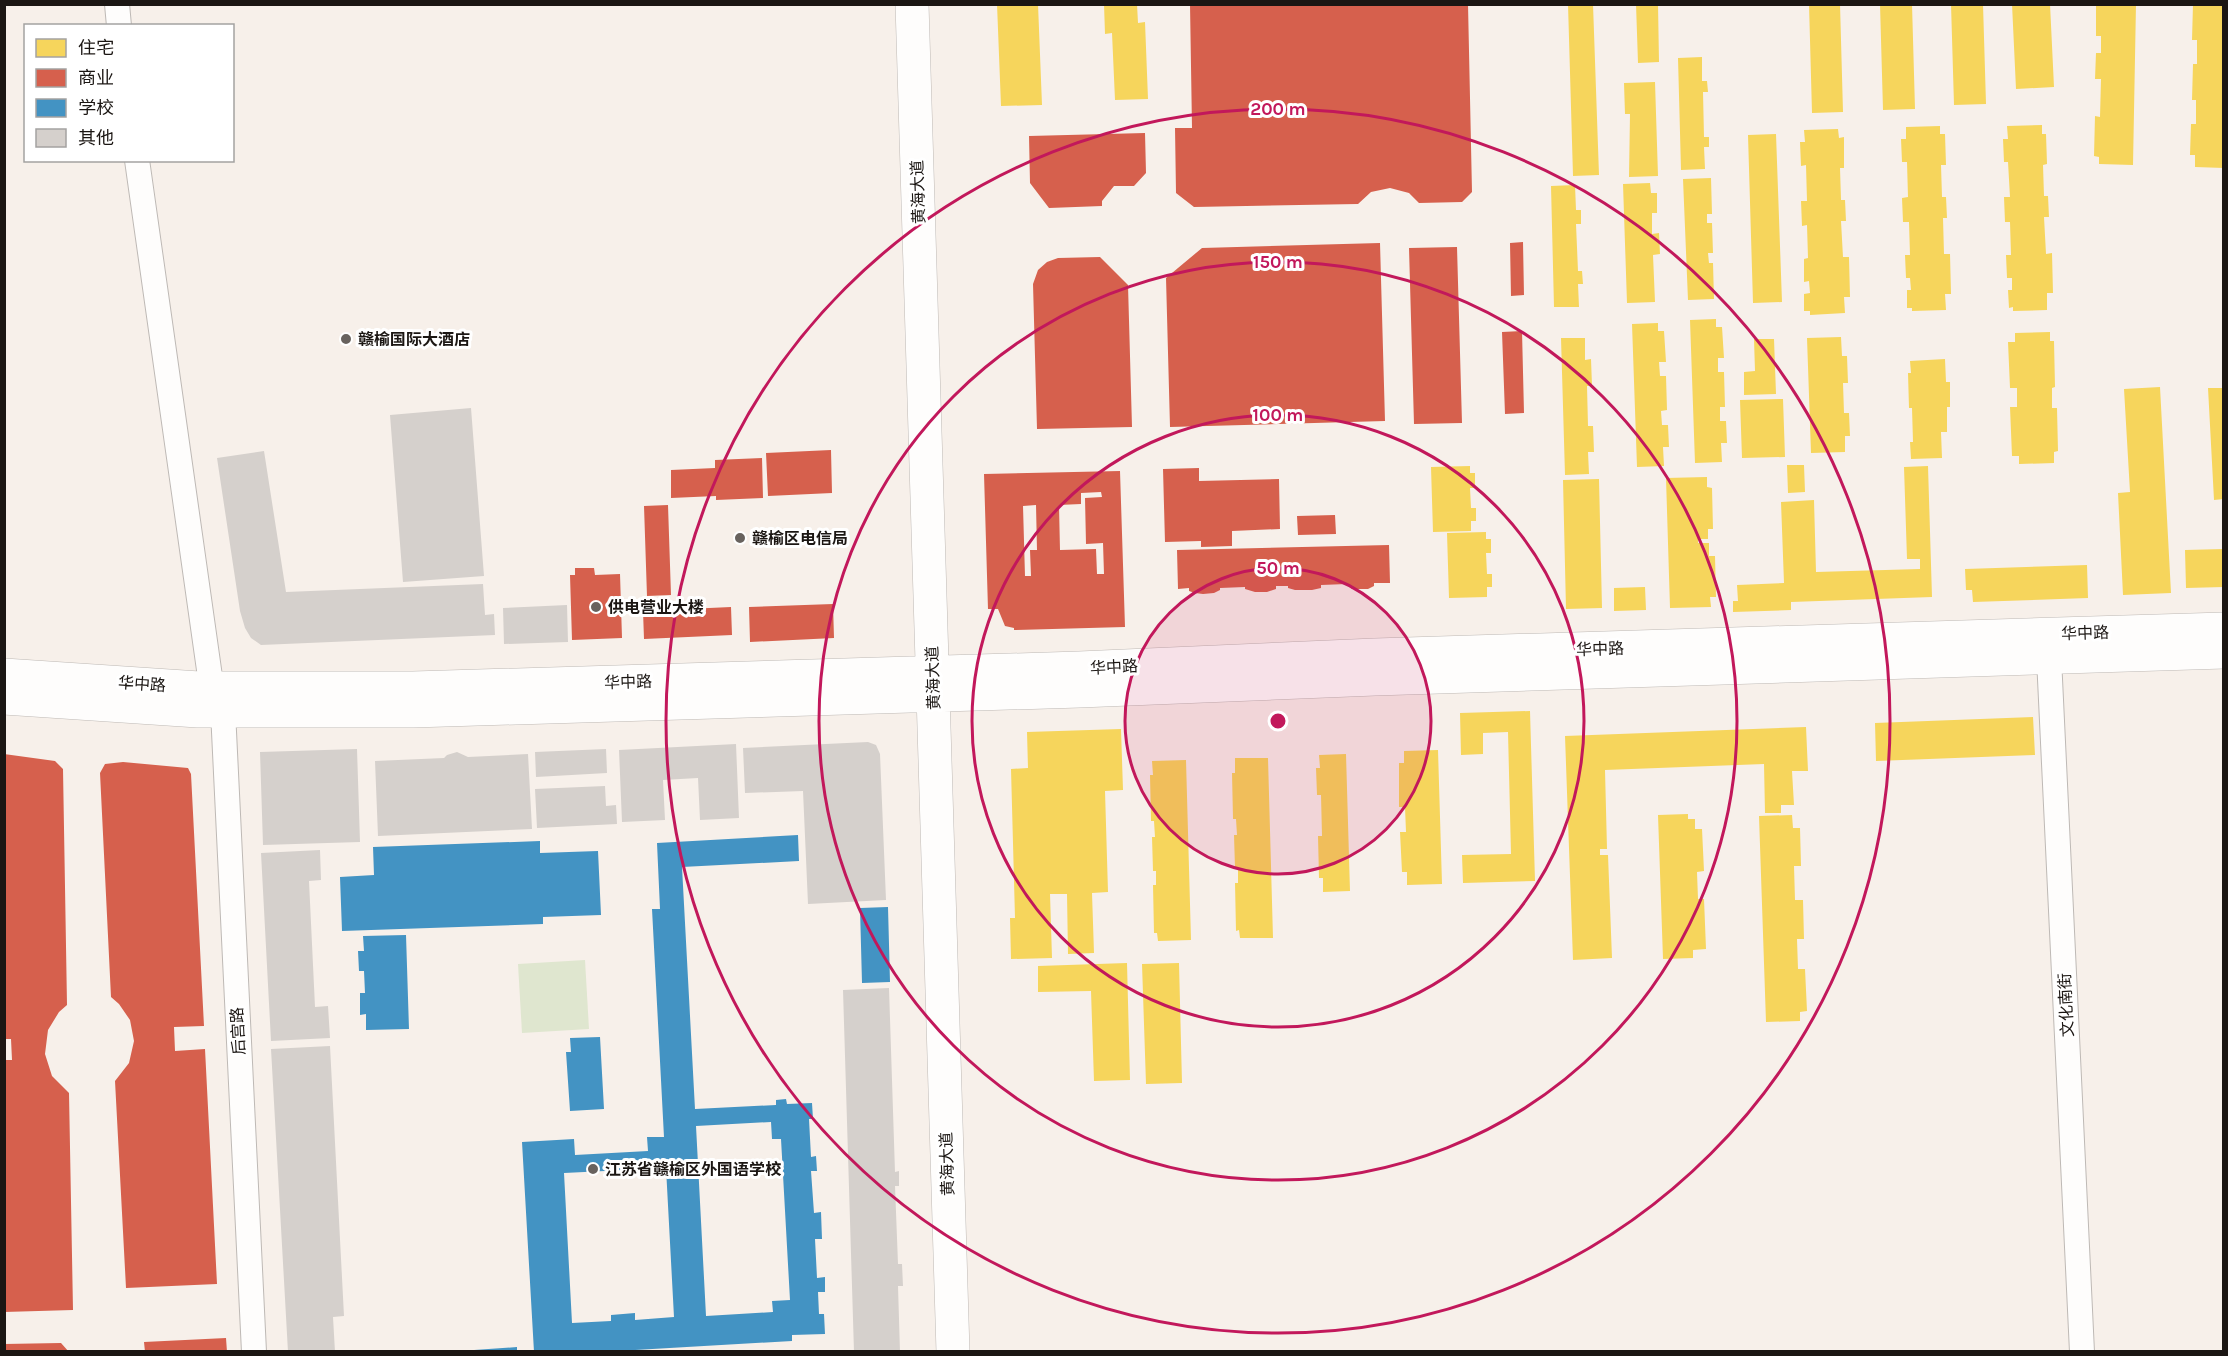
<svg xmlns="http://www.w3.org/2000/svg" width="2228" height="1356" font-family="Karla,'Noto Sans SC',sans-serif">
<rect width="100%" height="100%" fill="#f7f0ea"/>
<!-- green -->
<path fill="#dfe6cf" d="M585,960l4,69 -67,4 -4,-69z"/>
<!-- homes -->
<path fill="#f6d55c" d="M997,4h41l4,101 -41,1z
M1104,4h33l1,19 7,-1 3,77 -33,1 -3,-67 -7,1z
M1568,4h25l6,171 -26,1z
M1636,4h22l1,58 -21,1z
M1809,4h31l3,108 -31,1z
M1880,4h32l3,105 -32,1z
M1951,4h32l3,100 -32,1z
M2012,4h38l4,83 -38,2z
M2096,4h40l-3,161 -34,-1v-7l-5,-1 1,-40 5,1 1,-38h-6l1,-26h5v-17h-5z
M2193,4h31v164l-29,-1v-12h-5l1,-31h5v-24h-4l1,-36h4v-24h-5z
M1702,57v24h5l1,11h-5l1,45h5v10h-5l1,22 -24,1 -3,-112z
M1655,82l3,94 -29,1 1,-63h-5l-1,-31z
M2042,125v9h4l1,30 -4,1 1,31h4l1,21h-5l2,37 6,-1 1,40h-6v17l-34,1v-4l-4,1 -1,-18h4v-12h-5l-1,-23h5l-1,-33h-5l-1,-25h6l-2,-35h-4l-1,-23h5l-1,-13z
M1940,126v8h5l1,31h-5l1,32h4l1,21h-4l1,36h6l1,40h-6l1,16 -34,1v-3h-5v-18h4l-1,-12h-4l-1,-23h5l-1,-33h-6l-1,-24 6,-1 -1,-35h-5l-1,-23h5v-12z
M1838,129l1,9 5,-1v31h-4l1,32h4l1,21h-5l2,36h6l1,40h-6l1,16 -35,2v-4h-6v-17l6,-1 -1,-12 -5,1v-23l4,-1 -1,-33 -5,1 -1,-25h6l-1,-36 -5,1 -1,-24h5l-1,-12z
M1776,134l6,168 -29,1 -5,-168z
M1711,178l1,36h-5v9h5l1,30h-5l1,10h4l1,36 -26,1 -5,-121z
M1650,183l1,10h6v20h-5v21l7,-1 1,21 -7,1 2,47 -28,1 -4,-119z
M1575,185l1,25h5v14h-5l2,47h4l1,13h-5l1,23h-25l-3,-121z
M1716,319v8h6l2,31h-6v14h6l1,35h-5v14h6l1,22h-6l1,19 -27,1 -5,-143z
M1658,323v8h6l2,31h-7l1,14h6l1,34 -6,1 1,14h6l1,22h-6l1,19 -27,1 -5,-143z
M2050,332v9h4l1,46 -3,1v20h5l1,43 -4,1v11l-35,1v-8h-7l-2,-49h7v-19h-7l-2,-46h7v-9z
M1841,337l1,19h5l1,27h-5l1,30h5l1,23h-5v16l-34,1 -4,-115z
M1561,338h24v22l6,-1 1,27h-5l1,40h5l1,26h-6l1,22 -24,1z
M1754,339h20l2,55 -32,1v-23l11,-1z
M1945,359l1,23h4v25h-3v25h-6l1,26 -31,1 -1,-17h3l-1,-34h-3l-1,-35h3l-1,-12z
M2160,387l11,206 -48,2 -5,-102 12,-1 -6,-103z
M2208,388h16v111l-10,1z
M1783,399l2,58 -43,1 -2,-58z
M1787,465h17l1,27 -17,1z
M1470,466v7h5v15h-5l1,20h5v13h-5v10l-38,1 -2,-65z
M1928,466l4,131 -141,5v8l-58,2v-11h5l-1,-16 47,-2 -3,-81 33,-2 2,72 104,-3v-10h-13l-3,-92z
M1707,477v10l5,1 1,41h-5v10h-10v4h11v13h6l1,41h-6l1,10 -41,1 -4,-130z
M1599,479l3,129 -36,1 -3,-129z
M1486,532v7h5v14h-5l1,21h5v13h-5v10l-38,1 -2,-65z
M2224,549v38l-38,1 -1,-38z
M2087,565l1,33 -115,4 -1,-12h-6l-1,-21z
M1645,587l1,23 -32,1v-23z
M1530,711l5,170 -72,2 -1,-28 49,-1 -3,-122 -25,1v21l-22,1 -1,-42z
M2033,717l2,38 -159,6 -1,-38z
M1806,727l2,44h-16l2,34h-13v8h-16l-1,-49 -159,6 2,79h-7v6h8l4,103 -39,2 -8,-224z
M1121,729l2,61 -18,1 3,101 -16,1 2,60 -26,1 -1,-60h-17l2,64 -41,1 -1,-41h5l-4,-149 17,-1 -1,-36z
M1438,750l4,134 -35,1v-13h-5l-2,-40h6l-1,-25h-6v-44h5v-12z
M1346,754l4,137 -27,1v-14h-4l-1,-42h4l-1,-41h-4l-1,-27h4l-1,-13z
M1235,758h33l5,180h-33l-1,-8 -3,1 -1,-48h3v-15h-3l-1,-33h3l-1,-16h-3l-1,-46h3z
M1186,760l5,180 -33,1 -1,-8h-3l-1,-48h3v-14h-3l-1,-34h3l-1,-16h-3l-1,-46h3l-1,-14z
M1688,814v5h7v10h7l2,42 -7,1 1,27h6l2,50 -13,1v8l-30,1 -5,-144z
M1792,815l1,13h7l1,38h-7l1,34h8l1,39h-7l1,30h7l2,42 -7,1v9l-34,1 -7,-206z
M1127,963l3,117 -36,1 -3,-90 -53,1v-26z
M1179,963l3,120 -36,1 -4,-120z"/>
<!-- shops -->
<path fill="#d6604d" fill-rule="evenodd" d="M1190,4h278l4,188 -10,10 -43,1 -10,-10 -19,-5 -19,4 -13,12 -164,3 -18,-14 -1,-65h17z
M1145,133l1,40 -12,13h-20l-12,15v5l-53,2 -19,-25 -1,-47z
M1523,242l1,53 -13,1 -1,-53z
M1380,243l5,178 -215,6 -4,-149 36,-30z
M1457,247l5,176 -48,1 -5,-176z
M1100,257l28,28 4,142 -95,2 -4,-145 5,-14 9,-8 11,-4z
M1522,331l2,82 -19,1 -3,-82z
M831,450l1,43 -64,3 -2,-43z
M762,458l1,40 -47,2v-4l-45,2v-28l44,-2v-8z
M1199,468v13l80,-2 1,50 -48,2v15l-31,1v-6l-36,1 -2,-73z
M1120,471l5,156 -111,3v-2l-9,-2 -7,-17h-10l-4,-135zM1101,492l1,5 -17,1 1,46 17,-1 1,31h-7l-1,-25 -36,1 -1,-45 22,-1v-11zM1036,505l1,45h-7l1,26h-6l-2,-70z
M668,505l3,90 -24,1 -3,-90z
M1335,515l1,19 -38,1 -1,-19z
M1389,545l1,38h-16v3l-6,3h-16l-5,-5 -26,1v3l-9,2h-17l-7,-2v-2h-12v3l-9,3h-12l-10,-3v-2l-25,1v2l-6,3 -11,1 -8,-1 -6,-2v-3l-11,1 -1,-39z
M575,568h19l1,7 25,-1 2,64 -50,2 -2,-65h5z
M833,604l1,34 -84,4 -1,-35z
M731,607l1,28 -88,4 -1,-28z
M4,754l51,7 8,8 4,236 -8,7 -11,18 -3,24 7,22 17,17 4,217 -69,2v-252h8l-1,-21h-7z
M123,762l65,6 3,6 13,252 -30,1 1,24 30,-2 12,235 -91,4 -11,-207 14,-18 5,-22 -4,-21 -11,-16 -8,-7 -11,-224 5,-9z
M226,1338l1,14h-82l-1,-10z
M61,1343l8,9h-65v-8z"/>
<!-- schools -->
<path fill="#4393c3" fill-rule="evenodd" d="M798,835l1,26 -117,6 13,242 81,-4v-5l10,-1 1,5 25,-1 1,16h-4l2,38 5,-1 1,15h-6l3,42 7,-1 1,27h-7l2,39 8,-1v15h-7l1,22h5l1,20 -33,1v6l-191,11h-67l-12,-210 52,-3 1,16 73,-4 -1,-14h17l-12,-228h8l-3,-66zM771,1122l1,17h9l9,161 -18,1 1,11 -67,4 -10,-190zM666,1168l8,149 -39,3v-7l-24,2v6l-39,2 -8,-150z
M540,841v12l58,-2 3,64 -58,2v7l-201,7 -2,-54 34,-2 -1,-28z
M888,907l2,75 -28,1 -2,-75z
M406,935l3,94 -43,1v-16l-6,1v-22h5l-1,-22h-5l-1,-20h6l-1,-15z
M600,1037l4,72 -34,2 -4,-59h5l-1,-14z
M517,1347v5h-43v-2z"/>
<!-- building -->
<path fill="#d5d0cc" d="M471,408l13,168 -81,6 -13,-167z
M264,451l22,141 197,-8 2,31 9,-1 1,21 -234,10 -10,-7 -6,-10 -5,-17 -23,-153z
M567,605l1,37 -64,2 -1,-36z
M868,742l8,3 4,9 6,146 -78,4 -5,-113 -58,2 -2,-45z
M736,744l3,74 -39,2 -2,-42 -35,2 2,40 -43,2 -3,-72z
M357,749l3,93 -97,3 -3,-93z
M606,749l1,24 -71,4 -1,-25z
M457,752l11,5 60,-3 4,75 -154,7 -3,-75 69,-3 3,-3z
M605,786l1,20 10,-1 1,19 -80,4 -2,-39z
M320,850l1,30 -12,1 6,126 13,-1 2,32 -59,3 -10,-188z
M889,988l6,184 4,-1v15h-4l3,78h4l1,22h-5l2,66h-46l-11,-362z
M330,1046l14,270 -11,1 2,35h-47l-17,-303z"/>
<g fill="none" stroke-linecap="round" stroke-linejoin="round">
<defs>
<path id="street" d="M117,4l2,22
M137,160l77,545
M2049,658l33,694
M223,711l31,641"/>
<path id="primary" d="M912,4l41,1348
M4,675l195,13h214l666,-20 296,-13 849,-26
M4,698l194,13h215l667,-20 295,-12 849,-27"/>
</defs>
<!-- street casing -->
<use href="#street" stroke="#beb9b5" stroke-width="26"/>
<!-- primary casing -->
<use href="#primary" stroke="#beb9b5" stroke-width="34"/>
<!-- street -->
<use href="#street" stroke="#fefdfc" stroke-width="24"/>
<!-- primary -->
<use href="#primary" stroke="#fefdfc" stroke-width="33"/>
</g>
<!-- distance rings -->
<circle cx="1278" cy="721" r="153" fill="#c2185b" fill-opacity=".12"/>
<g fill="none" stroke="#c2185b" stroke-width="3">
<circle cx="1278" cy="721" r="153"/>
<circle cx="1278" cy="721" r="306"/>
<circle cx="1278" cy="721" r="459"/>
<circle cx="1278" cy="721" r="612"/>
</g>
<!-- markers -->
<g fill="#68625e" stroke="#fff" stroke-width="2">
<circle cx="346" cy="339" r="6"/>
<circle cx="740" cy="538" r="6"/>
<circle cx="596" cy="607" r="6"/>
<circle cx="593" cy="1169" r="6"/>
</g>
<g text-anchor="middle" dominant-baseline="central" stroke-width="6" stroke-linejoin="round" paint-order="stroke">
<!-- street labels -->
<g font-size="16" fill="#1b1613" stroke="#fff">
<text transform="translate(918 192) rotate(-92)">黄海大道</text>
<text transform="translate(2085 633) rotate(-2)">华中路</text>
<text transform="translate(1600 649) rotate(-2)">华中路</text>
<text transform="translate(1114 667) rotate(-3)">华中路</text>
<text transform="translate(933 678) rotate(-92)">黄海大道</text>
<text transform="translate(628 682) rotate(-2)">华中路</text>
<text transform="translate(142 684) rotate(4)">华中路</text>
<text transform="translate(2066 1005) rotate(-93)">文化南街</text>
<text transform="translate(238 1031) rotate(-93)">后宫路</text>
<text transform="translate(947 1164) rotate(-92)">黄海大道</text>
</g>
<!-- poi labels -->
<g font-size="16" font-weight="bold" fill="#1b1613" stroke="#fff" text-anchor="start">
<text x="358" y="339">赣榆国际大酒店</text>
<text x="752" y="538">赣榆区电信局</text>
<text x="608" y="607">供电营业大楼</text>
<text x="605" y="1169">江苏省赣榆区外国语学校</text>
</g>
</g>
<circle cx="1278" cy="721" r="9" fill="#c2185b" stroke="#fff" stroke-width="3"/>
<g font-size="18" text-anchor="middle" font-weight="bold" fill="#c2185b" stroke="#fff" stroke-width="6" stroke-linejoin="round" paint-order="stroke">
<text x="1278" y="115">200 m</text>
<text x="1278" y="268">150 m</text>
<text x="1278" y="421">100 m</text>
<text x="1278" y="574">50 m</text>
</g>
<!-- border -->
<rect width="2228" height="1356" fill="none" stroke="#1b1613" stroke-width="12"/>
<!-- legend -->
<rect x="24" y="24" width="210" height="138" fill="#ffffff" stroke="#a4a2a1" stroke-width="1.5"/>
<rect x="36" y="39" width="30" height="18" fill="#f6d55c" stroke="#a4a2a1" stroke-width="1.5"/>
<text x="78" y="54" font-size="18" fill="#1b1613">住宅</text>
<rect x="36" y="69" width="30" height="18" fill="#d6604d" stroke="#a4a2a1" stroke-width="1.5"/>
<text x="78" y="84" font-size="18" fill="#1b1613">商业</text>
<rect x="36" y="99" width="30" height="18" fill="#4393c3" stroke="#a4a2a1" stroke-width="1.5"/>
<text x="78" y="114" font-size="18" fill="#1b1613">学校</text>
<rect x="36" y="129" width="30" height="18" fill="#d5d0cc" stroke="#a4a2a1" stroke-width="1.5"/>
<text x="78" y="144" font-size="18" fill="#1b1613">其他</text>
</svg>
